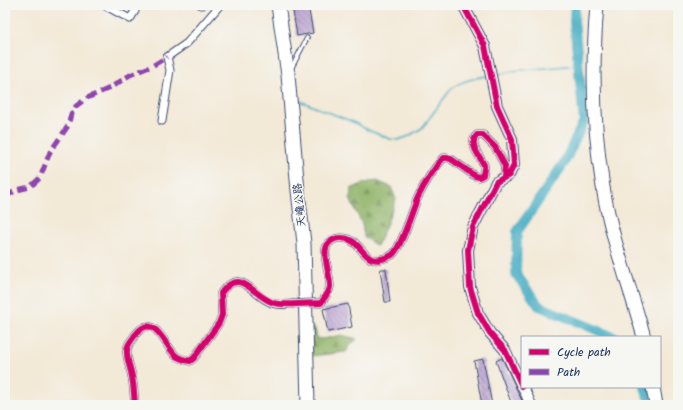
<svg xmlns="http://www.w3.org/2000/svg" width="683" height="410" font-family="Kalam,'LXGW WenKai TC',sans-serif">
<defs>
<pattern id="forest-firs" width="22" height="20" patternUnits="userSpaceOnUse"><rect width="22" height="20" fill="#8db064"/><path d="M5 1l3.5 6h-7zM16 11l3.5 6h-7z" fill="#729056"/></pattern>
<pattern id="building-back-hatch" width="6" height="6" patternUnits="userSpaceOnUse"><rect width="6" height="6" fill="#bea7d3"/><path d="M-1 5l2 2M0 0l6 6M5-1l2 2" fill="none" stroke="#9a88ae"/></pattern>
</defs>
<rect width="100%" height="100%" fill="#f6f6f2"/>
<filter id="ink" filterUnits="userSpaceOnUse"><feTurbulence type="fractalNoise" baseFrequency=".025" numOctaves="2"/><feDisplacementMap in="SourceGraphic" scale="8" xChannelSelector="R" yChannelSelector="G"/><feConvolveMatrix kernelMatrix="1 2 1 2 8 2 1 2 1" color-interpolation-filters="sRGB"/></filter>
<filter id="wash" filterUnits="userSpaceOnUse"><feTurbulence type="fractalNoise" baseFrequency=".012" numOctaves="4" result="noise"/><feDisplacementMap in="SourceGraphic" scale="16" xChannelSelector="R" yChannelSelector="G"/><feGaussianBlur stdDeviation="0.9" result="paint"/><feColorMatrix in="noise" values="0 0 0 0 0 0 0 0 0 0 0 0 0 0 0 0 0 1.4 0 .05"/><feComposite in="paint" operator="in"/></filter>
<g filter="url(#wash)">
<rect width="100%" height="100%" fill="#f3e9d7"/>
<!-- forest -->
<path fill="url(#forest-firs)" stroke="#547061" d="M377,181l14,6 5,12 -7,19 -12,28 -13,-9 -2,-13 -12,-25 1,-10 13,-6z
M311,328h4l2,10 6,1 18,-4 16,4 -6,5 -5,8 -34,4z"/>
<g fill="none" stroke-linecap="round" stroke-linejoin="round">
<!-- stream -->
<path stroke="#43acc2" stroke-width="1.5" d="M498,75l14,-4 66,-6
M295,99l58,23 15,8 22,9 8,1 9,-3 15,-9 29,-39c9,-8 23,-11 36,-13"/>
<!-- river -->
<path stroke="#43acc2" stroke-width="10" d="M575,5l-1,16 10,100 -20,42 -47,69 -1,42 23,32 75,31
M645,387l5,18"/>
</g>
<g id="blocks">
<!-- building -->
<path fill="url(#building-back-hatch)" d="M292,5h16l5,28 -16,3z
M380,269h6l4,33h-5z
M348,304l4,23 -24,5 -5,-23z
M502,358l15,32 7,15h-12l-16,-44z
M483,359l9,46h-10l-8,-44z"/>
</g>
</g>
<g filter="url(#ink)">
<use href="#blocks" fill-opacity="0" stroke="#3b4b70" stroke-width="1"/>
<g fill="none" stroke-linecap="round" stroke-linejoin="round">
<defs>
<path id="lane" d="M291,69l16,-31"/>
<path id="street" d="M104,5l26,14 5,-8v-6
M201,5h1
M162,121l8,-51 -3,-13 20,-14 33,-38
M312,303h9c3,-5 8,-10 9,-16 1,-11 -10,-36 -1,-44 3,-3 7,-5 11,-5 18,-1 21,17 32,21 6,2 14,-1 20,-4 9,-6 21,-47 26,-58 7,-14 15,-27 25,-39h4l4,1 24,17 4,1 4,-2c0,-3 2,-7 1,-10 -4,-9 -16,-21 -7,-30h6l12,12 10,19 -1,11
M135,405c-1,-9 -1,-19 -3,-28 -1,-8 -5,-16 -5,-24 -1,-8 5,-13 9,-19 18,-23 29,12 40,22 4,3 9,4 14,5l4,-3 25,-35 3,-8 -1,-22c22,-29 32,7 55,11 5,1 11,0 16,0"/>
<path id="secondary" d="M463,5l22,41 12,60 15,33 2,26 -5,10 -13,7 -23,45 -5,23 2,37 8,26 12,20 15,17 17,36
M523,387l8,18"/>
<path id="highway" d="M278,5l10,70 10,116 6,52 4,162
M597,5c-5,60 -4,122 6,182 8,51 27,100 41,150
M653,387l3,18"/>
</defs>
<!-- lane casing -->
<use href="#lane" stroke="#3b4b70" stroke-width="5.5"/>
<!-- street casing -->
<use href="#street" stroke="#3b4b70" stroke-width="9"/>
<!-- secondary casing -->
<use href="#secondary" stroke="#3b4b70" stroke-width="12"/>
<!-- highway casing -->
<use href="#highway" stroke="#3b4b70" stroke-width="15"/>
<!-- lane -->
<use href="#lane" stroke="#fff" stroke-width="3.5"/>
<!-- street -->
<use href="#street" stroke="#fff" stroke-width="7"/>
<!-- secondary -->
<use href="#secondary" stroke="#fff" stroke-width="10"/>
<!-- highway -->
<use href="#highway" stroke="#fff" stroke-width="13"/>
<defs>
<path id="street-bridge" d="M292,304l20,-1"/>
</defs>
<!-- street-bridge casing -->
<use href="#street-bridge" stroke="#3b4b70" stroke-width="9" stroke-linecap="butt"/>
<!-- street-bridge -->
<use href="#street-bridge" stroke="#fff" stroke-width="7"/>
<!-- quiet -->
<path stroke="#8e44ad" stroke-width="5" stroke-dasharray="10 5" stroke-linecap="butt" d="M5,197l12,-7 13,-3 10,-9 10,-26 18,-26 3,-12 5,-8 11,-8 23,-10 20,-13 22,-9 15,-9"/>
<defs>
<path id="cycleway" d="M463,5l22,41 12,60 15,33 2,26 -5,10 -13,7 -23,45 -5,23 2,37 8,26 12,20 15,17 17,36
M135,405c-1,-9 -1,-19 -3,-28 -1,-8 -5,-16 -5,-24 -1,-8 5,-13 9,-19 18,-23 29,12 40,22 4,3 9,4 14,5l4,-3 25,-35 3,-8 -1,-22c20,-27 31,3 53,10 8,3 37,0 47,0 3,-5 8,-10 9,-16 1,-11 -10,-36 -1,-44 3,-3 7,-5 11,-5 18,-1 21,17 32,21 6,2 14,-1 20,-4 9,-6 21,-47 26,-58 7,-14 15,-27 25,-39h4l4,1 24,17 4,1 4,-2c0,-3 2,-7 1,-10 -4,-9 -16,-21 -7,-30h6l12,12 10,19 -1,11"/>
</defs>
<!-- cycleway casing -->
<use href="#cycleway" stroke="#f6f6f2" stroke-width="8"/>
<!-- cycleway -->
<use href="#cycleway" stroke="#d6006c" stroke-width="6"/>
</g>
</g>
<g text-anchor="middle" dominant-baseline="central" stroke-width="3" stroke-linejoin="round" paint-order="stroke">
<!-- street labels -->
<g font-size="11" fill="#1b2f5e" stroke="#f6f6f2">
<text transform="translate(300 205) rotate(-96)">天巉公路</text>
</g>
</g>
<!-- margin -->
<rect width="683" height="410" fill="none" stroke="#f6f6f2" stroke-width="20"/>
<!-- legend -->
<rect x="521" y="336" width="140" height="52" fill="#f6f6f2" stroke="#9ea6b7"/>
<rect x="529" y="349" width="20" height="6" fill="#d6006c" stroke="#9ea6b7"/>
<text x="557" y="356" font-size="12" fill="#1b2f5e">Cycle path</text>
<rect x="529" y="369" width="20" height="6" fill="#8e44ad" stroke="#9ea6b7"/>
<text x="557" y="376" font-size="12" fill="#1b2f5e">Path</text>
</svg>
